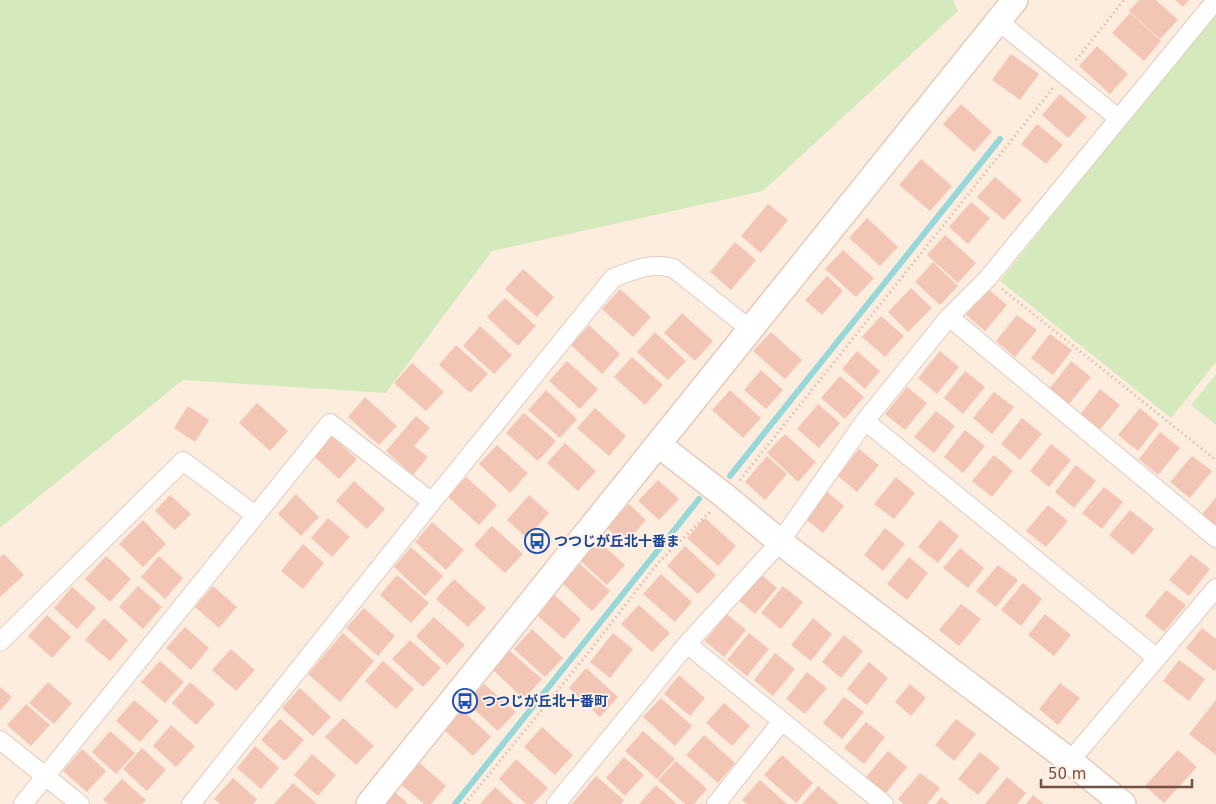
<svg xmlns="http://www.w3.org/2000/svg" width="1216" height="804" font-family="'DejaVu Sans','Noto Sans JP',sans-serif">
<rect width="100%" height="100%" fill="#fdedde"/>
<!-- green -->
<path fill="#d5eabc" d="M0,0h953l5,11 -195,180 -271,60 -106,142 -203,-13 -183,148z
M1216,15v347l-45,56 -171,-137 208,-260z
M1216,374v51l-25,-20z"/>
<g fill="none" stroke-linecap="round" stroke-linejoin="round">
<!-- stream -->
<path stroke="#98d7d9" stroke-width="6" d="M730,476l270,-337
M455,804l244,-305"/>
</g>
<!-- building -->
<path fill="#f3c5b4" d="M1139,0h17l22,20 -18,19 -31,-28z
M1175,0h14l-6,7z
M1130,13l31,28 -17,20 -32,-28z
M1097,46l31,28 -18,20 -31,-28z
M1011,54l28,20 -19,26 -28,-20z
M1060,94l27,23 -19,21 -26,-23z
M961,104l31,28 -18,20 -31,-28z
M1037,124l26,21 -17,19 -25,-20z
M921,159l31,27 -22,25 -31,-26z
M995,177l27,23 -18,20 -27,-23z
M971,202l19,16 -22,26 -19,-17z
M768,204l20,16 -27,33 -20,-17z
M867,218l31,29 -18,19 -31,-28z
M945,235l31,28 -18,20 -31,-28z
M735,242l21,18 -25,30 -21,-18z
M843,250l31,28 -18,19 -31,-28z
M933,262l25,24 -18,19 -25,-23z
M523,269l31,28 -17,20 -32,-28z
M827,276l16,15 -21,24 -17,-15z
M911,288l21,20 -24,24 -20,-20z
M620,289l31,28 -18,20 -31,-28z
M988,289l19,16 -22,26 -19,-16z
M505,298l31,28 -18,20 -31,-29z
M682,313l31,28 -18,20 -31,-28z
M1017,315l20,15 -22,27 -19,-16z
M881,316l23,20 -19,21 -23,-20z
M589,325l31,29 -18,20 -31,-29z
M480,326l32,29 -18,19 -31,-28z
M655,332l31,29 -18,19 -31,-28z
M771,332l31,28 -17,19 -32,-28z
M1050,334l22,16 -19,25 -22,-17z
M456,345l32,29 -18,19 -31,-28z
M857,351l23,20 -15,18 -23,-20z
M940,351l19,16 -22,27 -19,-16z
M632,357l31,28 -18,20 -31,-28z
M567,361l31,28 -18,20 -31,-28z
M1071,361l20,16 -22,27 -19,-16z
M412,363l32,29 -18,19 -32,-28z
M761,370l22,20 -17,19 -22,-19z
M965,371l20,16 -22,27 -19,-16z
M840,376l24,21 -19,22 -24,-21z
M907,387l20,16 -22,27 -20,-16z
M1100,389l20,16 -22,27 -19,-16z
M546,390l31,29 -17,19 -32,-28z
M730,390l31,28 -18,20 -31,-28z
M994,392l20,15 -22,27 -19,-16z
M365,397l32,29 -18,19 -31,-28z
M257,403l31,28 -18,20 -31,-28z
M818,404l22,19 -21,25 -22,-19z
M188,406l21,14 -14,22 -21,-14z
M595,408l31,28 -17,20 -32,-28z
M1140,408l19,16 -21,27 -20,-16z
M936,411l19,15 -21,27 -20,-16z
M524,413l32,28 -18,20 -32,-28z
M416,416l14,12 -16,18 14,11 -15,18 -27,-24z
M1022,418l20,16 -22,26 -19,-16z
M965,430l20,16 -22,27 -19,-16z
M326,431l31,28 -18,20 -31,-28z
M1160,432l20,16 -22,27 -19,-16z
M785,434l31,28 -18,20 -31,-29z
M565,443l31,28 -18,20 -31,-28z
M1051,444l20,16 -22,27 -19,-16z
M497,445l31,28 -18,20 -31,-29z
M859,449l20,16 -22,27 -19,-16z
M994,455l19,16 -21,26 -20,-16z
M767,456l20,18 -22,26 -20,-18z
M1192,456l20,15 -22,27 -20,-16z
M1076,465l20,16 -22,27 -19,-16z
M466,477l31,28 -18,20 -31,-28z
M896,477l19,16 -21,26 -20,-15z
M658,480l21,19 -20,21 -21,-19z
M354,481l31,28 -18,20 -31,-28z
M1104,487l19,15 -21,27 -20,-16z
M825,490l19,16 -21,27 -20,-16z
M296,494l23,23 -18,19 -23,-22z
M170,495l21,19 -16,16 -20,-19z
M529,495l20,18 -22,25 -20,-18z
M1216,497v31l-15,-12z
M629,504l17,16 -21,24 -18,-16z
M1048,505l20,16 -22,26 -20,-16z
M1130,510l24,19 -21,26 -24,-20z
M328,518l22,19 -18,20 -21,-19z
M705,518l31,28 -18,20 -31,-28z
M143,520l23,24 -23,23 -24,-23z
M940,520l19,16 -21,27 -20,-16z
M432,522l32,28 -18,20 -31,-28z
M492,526l31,28 -18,19 -31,-28z
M885,528l20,16 -22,27 -19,-16z
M594,537l31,28 -18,20 -31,-28z
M303,544l21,19 -21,26 -22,-18z
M685,546l31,29 -18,19 -31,-28z
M411,547l32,29 -18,20 -31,-29z
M960,548l24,20 -16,20 -25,-20z
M4,554l20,21 -24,22v-40z
M1191,554l19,15 -21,27 -20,-16z
M106,556l25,23 -21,23 -25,-23z
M159,556l24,22 -18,21 -24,-22z
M909,557l19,16 -21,27 -20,-16z
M579,563l31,28 -18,20 -31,-29z
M998,565l20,15 -22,27 -20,-16z
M758,572l19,16 -22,26 -19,-16z
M661,574l31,28 -17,20 -32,-28z
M397,575l32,28 -18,20 -31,-28z
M454,579l32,29 -18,19 -32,-28z
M1023,583l19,16 -21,27 -20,-16z
M138,586l24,21 -19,22 -24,-22z
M213,586l24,21 -18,21 -24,-21z
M783,586l20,16 -22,27 -20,-16z
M72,587l24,21 -19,21 -23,-21z
M1166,590l20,15 -22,27 -19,-16z
M550,591l31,28 -17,20 -32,-28z
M961,604l20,15 -22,27 -20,-16z
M639,605l31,28 -18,19 -31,-28z
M364,608l31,28 -17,20 -32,-28z
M727,614l19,16 -22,27 -19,-16z
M1045,614l26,21 -17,21 -26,-21z
M47,615l24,22 -19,21 -24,-22z
M434,617l31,28 -18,20 -31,-29z
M104,618l24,22 -18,21 -25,-21z
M813,618l19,16 -21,27 -20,-16z
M185,627l24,21 -18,22 -25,-22z
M1202,628l14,11v30l-2,2 -28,-23z
M532,629l31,29 -18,19 -31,-28z
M343,633l31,28 -34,41 -32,-28z
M613,633l20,16 -23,29 -20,-16z
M749,633l20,16 -22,27 -20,-16z
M844,635l19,16 -22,27 -19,-16z
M410,640l31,28 -18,19 -31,-28z
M231,649l24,21 -19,21 -24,-21z
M510,651l32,28 -18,20 -31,-29z
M775,653l20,16 -22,27 -19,-16z
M1179,660l26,19 -16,22 -26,-20z
M160,661l24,21 -19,21 -24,-21z
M383,661l31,28 -18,20 -31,-28z
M869,662l19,16 -21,27 -20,-16z
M586,668l32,29 -18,20 -31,-29z
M807,672l20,16 -22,26 -19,-15z
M679,675l26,23 -15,18 -26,-22z
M48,682l24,21 -18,21 -25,-21z
M190,682l25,22 -19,21 -24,-22z
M1060,683l20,15 -22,27 -19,-16z
M484,684l32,28 -18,19 -31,-28z
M910,684l16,14 -15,18 -16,-14z
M0,687l12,10 -12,14z
M300,688l31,29 -18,19 -31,-28z
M844,697l20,15 -22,27 -19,-16z
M661,698l31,28 -17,20 -32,-29z
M134,700l25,21 -19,21 -24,-21z
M1216,700v55l-27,-21z
M724,703l26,23 -18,20 -26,-23z
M26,704l24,21 -19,21 -24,-21z
M460,708l31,29 -18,19 -31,-28z
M343,718l31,28 -18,19 -31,-28z
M280,719l24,21 -19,21 -24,-21z
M956,719l20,15 -22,27 -19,-16z
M866,722l19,15 -21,27 -20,-16z
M171,725l24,21 -19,21 -23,-21z
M542,727l31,28 -18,20 -31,-28z
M110,731l25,22 -19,21 -24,-22z
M643,731l32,28 -18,20 -32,-28z
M704,735l31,28 -17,20 -32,-28z
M255,746l24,22 -18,21 -24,-21z
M142,748l24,22 -19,21 -24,-22z
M82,749l24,22 -19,21 -24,-21z
M1178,750l19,17 -33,36 -19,-17z
M888,751l19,16 -21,26 -20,-16z
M980,752l20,16 -22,27 -20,-16z
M312,754l24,21 -18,21 -24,-21z
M782,755l31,28 -17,20 -32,-28z
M624,757l20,18 -19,21 -19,-18z
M415,759l31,27 -15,18h-7l-27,-23z
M516,759l32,29 -15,16h-7l-27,-25z
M676,761l31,28 -13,15h-9l-27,-24z
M920,773l20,15 -13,16h-23l-6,-5z
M596,776l28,24 -3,4h-49z
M1007,777l19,16 -9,11h-32z
M233,778l24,21 -4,5h-33l-6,-5z
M122,779l24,21 -4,4h-34l-5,-4z
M760,780l27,24h-40l-5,-4z
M293,783l24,21h-43z
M656,785l21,19h-38z
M818,786l21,18h-37z
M495,787l19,17h-34z
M395,792l13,12h-24z
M1033,795l11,9h-18z
M941,797l9,7h-14z"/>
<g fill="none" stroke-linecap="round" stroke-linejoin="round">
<defs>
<path id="street" d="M998,21l120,97
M949,317l267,221
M865,421l292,237
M0,642l183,-181 72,54
M687,644l197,160
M0,740l80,64
M1070,761l146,-173
M23,804l307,-381 102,79 181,-224c22,-8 36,-16 60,-10l78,62
M191,804l241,-302
M556,804l131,-160 93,-102 85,-121 84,-104 39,-39 228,-278
M716,804l66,-83"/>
<path id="secondary" d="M659,445l67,52 54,45 290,219 53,43
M369,804l646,-804"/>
</defs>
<!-- street casing -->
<use href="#street" stroke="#e3c9bd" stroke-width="20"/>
<!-- secondary casing -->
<use href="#secondary" stroke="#e8c9b9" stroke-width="28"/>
<!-- path -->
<path stroke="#d7a898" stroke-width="3" stroke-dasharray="1 4" stroke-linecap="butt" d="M1076,60l48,-60
M1002,289l214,171
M740,480l313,-392
M465,804l124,-152 69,-89 52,-51"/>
<!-- street -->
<use href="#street" stroke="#fff" stroke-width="18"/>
<!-- secondary -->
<use href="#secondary" stroke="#fff" stroke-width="25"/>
</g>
<!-- icons -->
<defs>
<symbol id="bus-ring" viewBox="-11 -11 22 22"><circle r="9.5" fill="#fff1e5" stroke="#1a4fb4" stroke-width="1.5"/><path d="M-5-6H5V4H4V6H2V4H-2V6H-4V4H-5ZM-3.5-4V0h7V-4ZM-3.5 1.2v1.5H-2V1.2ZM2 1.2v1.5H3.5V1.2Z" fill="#1a4fb4"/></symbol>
</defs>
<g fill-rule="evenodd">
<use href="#bus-ring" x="523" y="527" width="28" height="28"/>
<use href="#bus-ring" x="451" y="687" width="28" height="28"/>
</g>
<g text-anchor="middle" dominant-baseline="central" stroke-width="4" stroke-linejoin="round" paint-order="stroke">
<!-- transit labels -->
<g font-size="14" font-weight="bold" fill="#164399" stroke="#fff1e5" text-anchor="start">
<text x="554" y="541">つつじが丘北十番ま</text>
<text x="482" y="701">つつじが丘北十番町</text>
</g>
</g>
<!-- scale -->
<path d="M1041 779v8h151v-8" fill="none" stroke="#735045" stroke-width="2.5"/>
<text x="1048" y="779" font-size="15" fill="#735045" stroke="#fff1e5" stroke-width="4" paint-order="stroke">50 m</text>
</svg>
